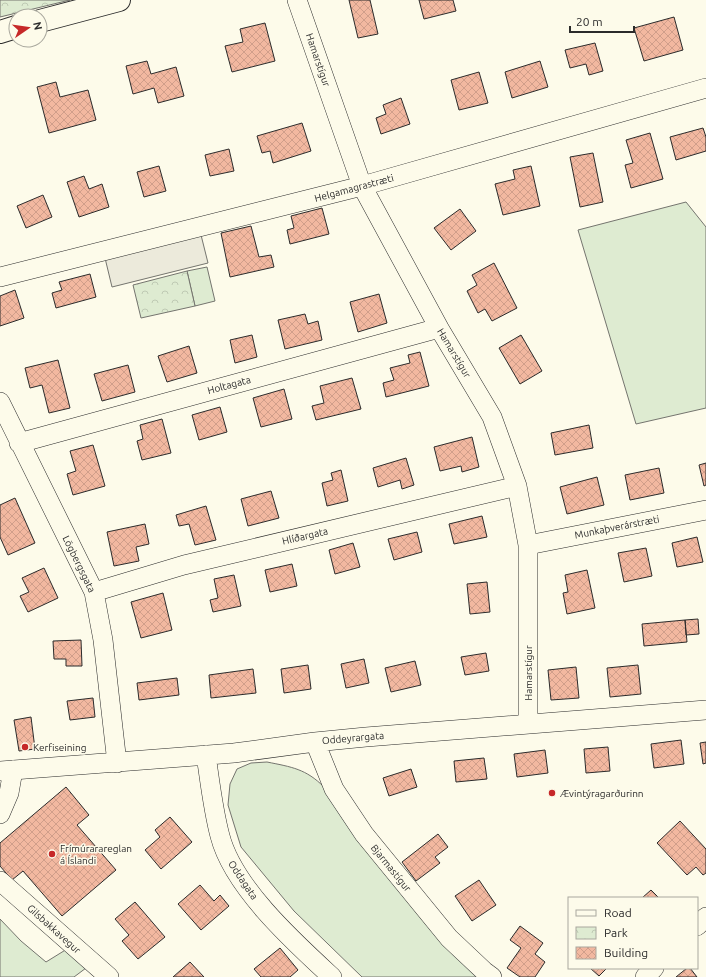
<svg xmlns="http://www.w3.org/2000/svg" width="706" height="977" font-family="Ubuntu,sans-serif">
<defs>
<pattern id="park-crowns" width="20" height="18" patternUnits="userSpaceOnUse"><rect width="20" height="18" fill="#deebd1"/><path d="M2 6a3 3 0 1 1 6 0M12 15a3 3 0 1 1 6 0" fill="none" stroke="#bfcab4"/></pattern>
<pattern id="building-cross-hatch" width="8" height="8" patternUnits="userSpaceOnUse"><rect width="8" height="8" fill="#f2b8a0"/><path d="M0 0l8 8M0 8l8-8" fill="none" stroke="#d09e8a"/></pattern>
</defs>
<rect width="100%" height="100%" fill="#fdfbea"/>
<!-- grass -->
<path fill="#deebd1" stroke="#74746e" d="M686,202l20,25v181l-70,16 -58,-194z
M207,267l8,34 -20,5 -8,-35z
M267,762c25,5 39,7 57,25l155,190h-117l-68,-66 -53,-64 -13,-42 2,-21 7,-15 14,-6z
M0,919l21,22 25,21 21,-13 19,19 -12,9h-74z"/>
<!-- park -->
<path fill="url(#park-crowns)" stroke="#74746e" d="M0,0h70l-70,17z
M187,271l8,35 -54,12 -8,-33z"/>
<!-- parking -->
<path fill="#eceadb" stroke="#74746e" d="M201,235l7,28 -96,24 -7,-29z"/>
<!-- building -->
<path fill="url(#building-cross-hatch)" stroke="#2b2b2b" d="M349,0h21l8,34 -20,4z
M419,0h34l3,11 -32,8z
M674,17l9,33 -39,11 -10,-33z
M265,23l10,38 -43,11 -7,-26 18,-4 -3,-13z
M595,43l8,28 -14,4 -3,-11 -16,4 -5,-18z
M147,61l4,13 25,-7 8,29 -26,7 -4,-15 -21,6 -7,-28z
M540,61l8,26 -36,11 -7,-26z
M479,72l9,31 -29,7 -8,-30z
M56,82l4,15 28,-7 8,30 -47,13 -12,-46z
M401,98l9,26 -29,10 -5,-16 10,-4 -3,-9z
M302,123l9,28 -38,12 -3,-12 -8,2 -5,-17z
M703,128l3,9v14l-30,9 -6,-23z
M650,133l13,46 -32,9 -6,-23 8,-2 -7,-23z
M229,149l5,22 -24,5 -5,-21z
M593,153l10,49 -23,5 -10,-50z
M159,166l7,25 -22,6 -7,-25z
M531,166l9,40 -37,9 -8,-31 20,-5 -2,-9z
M84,176l5,13 13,-5 7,23 -30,10 -12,-35z
M43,195l9,22 -26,11 -9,-22z
M322,208l7,26 -39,10 -3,-14 7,-2 -3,-12z
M460,209l16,22 -25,19 -17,-22z
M251,226l8,31 12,-2 3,12 -44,10 -9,-44z
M494,263l23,45 -25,13 -7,-12 -7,4 -11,-22 10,-6 -5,-10z
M90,274l6,23 -40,11 -4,-15 10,-3 -3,-8z
M15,290l9,28 -24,8v-30z
M379,294l8,29 -29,9 -8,-30z
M305,314l3,10 10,-3 4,19 -37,9 -7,-29z
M252,335l5,22 -22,6 -5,-23z
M521,335l21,36 -22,13 -21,-36z
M189,346l8,27 -30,9 -9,-26z
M420,352l9,34 -43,11 -3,-14 11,-3 -4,-12 20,-5 -2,-8z
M58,360l12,48 -21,5 -7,-28 -12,3 -5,-20z
M128,365l7,27 -33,9 -8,-27z
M352,378l9,31 -45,11 -4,-14 12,-3 -4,-17z
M284,389l8,30 -31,8 -8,-29z
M220,407l7,25 -28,8 -7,-25z
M162,419l9,34 -29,7 -5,-19 6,-2 -3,-14z
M589,425l4,23 -38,7 -4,-22z
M472,437l7,30 -17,5 -1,-6 -21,5 -6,-24z
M93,445l12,41 -32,9 -6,-21 9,-3 -6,-20z
M406,458l8,27 -12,4 -2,-9 -22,7 -5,-19z
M706,463v22l-2,1 -5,-21z
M659,468l5,25 -34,7 -5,-25z
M341,470l7,31 -21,5 -5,-23 11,-3 -2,-7z
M597,477l7,28 -37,9 -7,-27z
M271,491l8,27 -31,8 -7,-27z
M15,498l20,45 -27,12 -8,-18v-32z
M206,506l10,34 -21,5 -6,-21 -10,2 -3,-11z
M482,516l5,21 -33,7 -5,-20z
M145,524l4,20 -13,3 3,14 -25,5 -7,-34z
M417,532l5,20 -28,8 -6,-21z
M697,537l6,25 -26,5 -5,-24z
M353,543l7,24 -25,7 -6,-24z
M646,548l6,28 -28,6 -6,-29z
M292,564l5,22 -27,6 -5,-22z
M44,568l14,30 -30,14 -8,-16 9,-4 -7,-14z
M587,570l8,38 -28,6 -4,-21 5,-1 -3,-17z
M234,575l7,31 -28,6 -3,-12 8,-2 -4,-19z
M487,582l3,30 -20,2 -3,-30z
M163,593l9,37 -31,8 -10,-36z
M698,619l1,15 -13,1 -1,-15z
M685,620l2,22 -43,4 -2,-22z
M81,640l1,26h-16v-7h-12l-1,-18z
M486,653l3,18 -24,4 -4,-18z
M364,659l5,24 -23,5 -5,-24z
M415,661l6,24 -30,7 -6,-24z
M308,665l3,24 -27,4 -3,-24z
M638,665l3,29 -31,3 -3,-29z
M576,667l3,31 -28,2 -3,-30z
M253,669l3,24 -45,5 -2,-23z
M177,678l2,17 -40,5 -2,-17z
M93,698l2,19 -25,3 -3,-19z
M31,717l4,32 -16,2 -5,-31z
M681,740l3,24 -30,4 -3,-24z
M706,742v21l-3,1 -3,-21z
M608,747l2,24 -24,2 -2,-24z
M545,750l3,23 -31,4 -3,-23z
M484,758l3,21 -31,3 -2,-21z
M411,769l6,18 -28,9 -6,-18z
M66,787l23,28 -12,10 39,45 -54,46 -39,-45 -11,9 -12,-14v-23z
M170,817l22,25 -31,27 -16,-19 15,-13 -5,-7z
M680,821l26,28v24l-3,2 -7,-8 -9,8 -30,-32z
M438,834l10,13 -13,10 5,6 -24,18 -14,-19z
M479,880l17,25 -24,16 -17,-25z
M200,885l14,16 6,-6 9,11 -28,24 -23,-26z
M651,890l8,8h-17z
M135,902l30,35 -27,22 -16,-18 7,-6 -14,-16z
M520,926l23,17 -8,11 10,8 -10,15h-15l-13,-9 14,-20 -11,-8z
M280,948l18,22 -8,7h-29l-7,-8z
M190,962l14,15h-31z
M590,968h17l-8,8z
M687,968h3l7,9h-21z"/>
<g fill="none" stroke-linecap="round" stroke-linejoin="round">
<defs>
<path id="street" d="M297,0l65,186 77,142 53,89 25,69 11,59v179
M0,277l362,-91 344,-98
M0,402l94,190 9,48 14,123
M19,443l420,-115
M528,545l178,-35
M94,592l90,-27 333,-79
M315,742l19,47 30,45 85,104 35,33 8,6
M206,755c4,27 7,55 14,81 13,51 74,106 112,141
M0,771l234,-18 81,-11 51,-5 340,-27
M0,814l9,-21 4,-23
M0,881l109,96
M697,926l9,-9
M645,977l9,-9"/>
<path id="secondary" d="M40,21l79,-21
M0,32l16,-5"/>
</defs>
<!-- street casing -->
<use href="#street" stroke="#2b2b2b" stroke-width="20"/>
<!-- secondary casing -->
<use href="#secondary" stroke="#2b2b2b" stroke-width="24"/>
<!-- street -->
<use href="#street" stroke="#fdfbea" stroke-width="19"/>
<!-- secondary -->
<use href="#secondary" stroke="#fdfbea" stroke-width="22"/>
</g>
<!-- markers -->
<g fill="#c62828" stroke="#fdfbea" stroke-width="1.5">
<circle cx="25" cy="747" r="4"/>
<circle cx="552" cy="793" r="4"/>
<circle cx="52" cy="854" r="4"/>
</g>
<g text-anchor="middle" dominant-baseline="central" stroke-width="3" stroke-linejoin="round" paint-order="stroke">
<!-- street labels -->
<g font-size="10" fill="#2b2b2b" stroke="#fdfbea">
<text transform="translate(318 60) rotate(71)">Hamarstígur</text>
<text transform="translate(354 188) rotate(-15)">Helgamagrastræti</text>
<text transform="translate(454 353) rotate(59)">Hamarstígur</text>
<text transform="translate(229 385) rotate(-15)">Holtagata</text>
<text transform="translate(617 527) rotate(-11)">Munkaþverárstræti</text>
<text transform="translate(305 536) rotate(-13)">Hlíðargata</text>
<text transform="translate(79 564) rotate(64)">Lögbergsgata</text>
<text transform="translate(528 673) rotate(-90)">Hamarstígur</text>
<text transform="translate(353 738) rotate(-5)">Oddeyrargata</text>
<text transform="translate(391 868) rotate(51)">Bjarmastígur</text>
<text transform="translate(243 880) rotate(56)">Oddagata</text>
<text transform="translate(54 929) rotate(42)">Gilsbakkavegur</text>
</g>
<!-- poi labels -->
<g font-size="10" fill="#2b2b2b" stroke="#fdfbea" text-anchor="start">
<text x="33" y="747">Kerfiseining</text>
<text x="560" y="793">Ævintýragarðurinn</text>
<text x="60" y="848">Frímúrarareglan<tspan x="60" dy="12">á Íslandi</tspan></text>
</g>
</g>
<!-- legend -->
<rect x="568" y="897" width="130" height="72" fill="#fdfbea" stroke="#a9a89e"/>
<rect x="576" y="910" width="20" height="6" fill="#fdfbea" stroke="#a9a89e"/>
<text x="604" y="917" font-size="12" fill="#2b2b2b">Road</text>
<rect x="576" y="927" width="20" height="12" fill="url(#park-crowns)" stroke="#a9a89e"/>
<text x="604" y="937" font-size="12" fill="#2b2b2b">Park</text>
<rect x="576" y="947" width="20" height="12" fill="url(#building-cross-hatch)" stroke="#a9a89e"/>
<text x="604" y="957" font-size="12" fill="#2b2b2b">Building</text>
<!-- north arrow -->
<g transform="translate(28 28) rotate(77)"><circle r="19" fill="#fdfbea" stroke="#a9a89e"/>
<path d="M0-3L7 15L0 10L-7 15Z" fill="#c62828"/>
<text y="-6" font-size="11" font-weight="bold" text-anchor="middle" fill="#2b2b2b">N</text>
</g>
<!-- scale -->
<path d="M570 26v6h64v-6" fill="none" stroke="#2b2b2b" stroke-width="2"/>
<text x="576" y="26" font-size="12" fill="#2b2b2b" stroke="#fdfbea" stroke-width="3" paint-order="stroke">20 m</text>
</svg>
